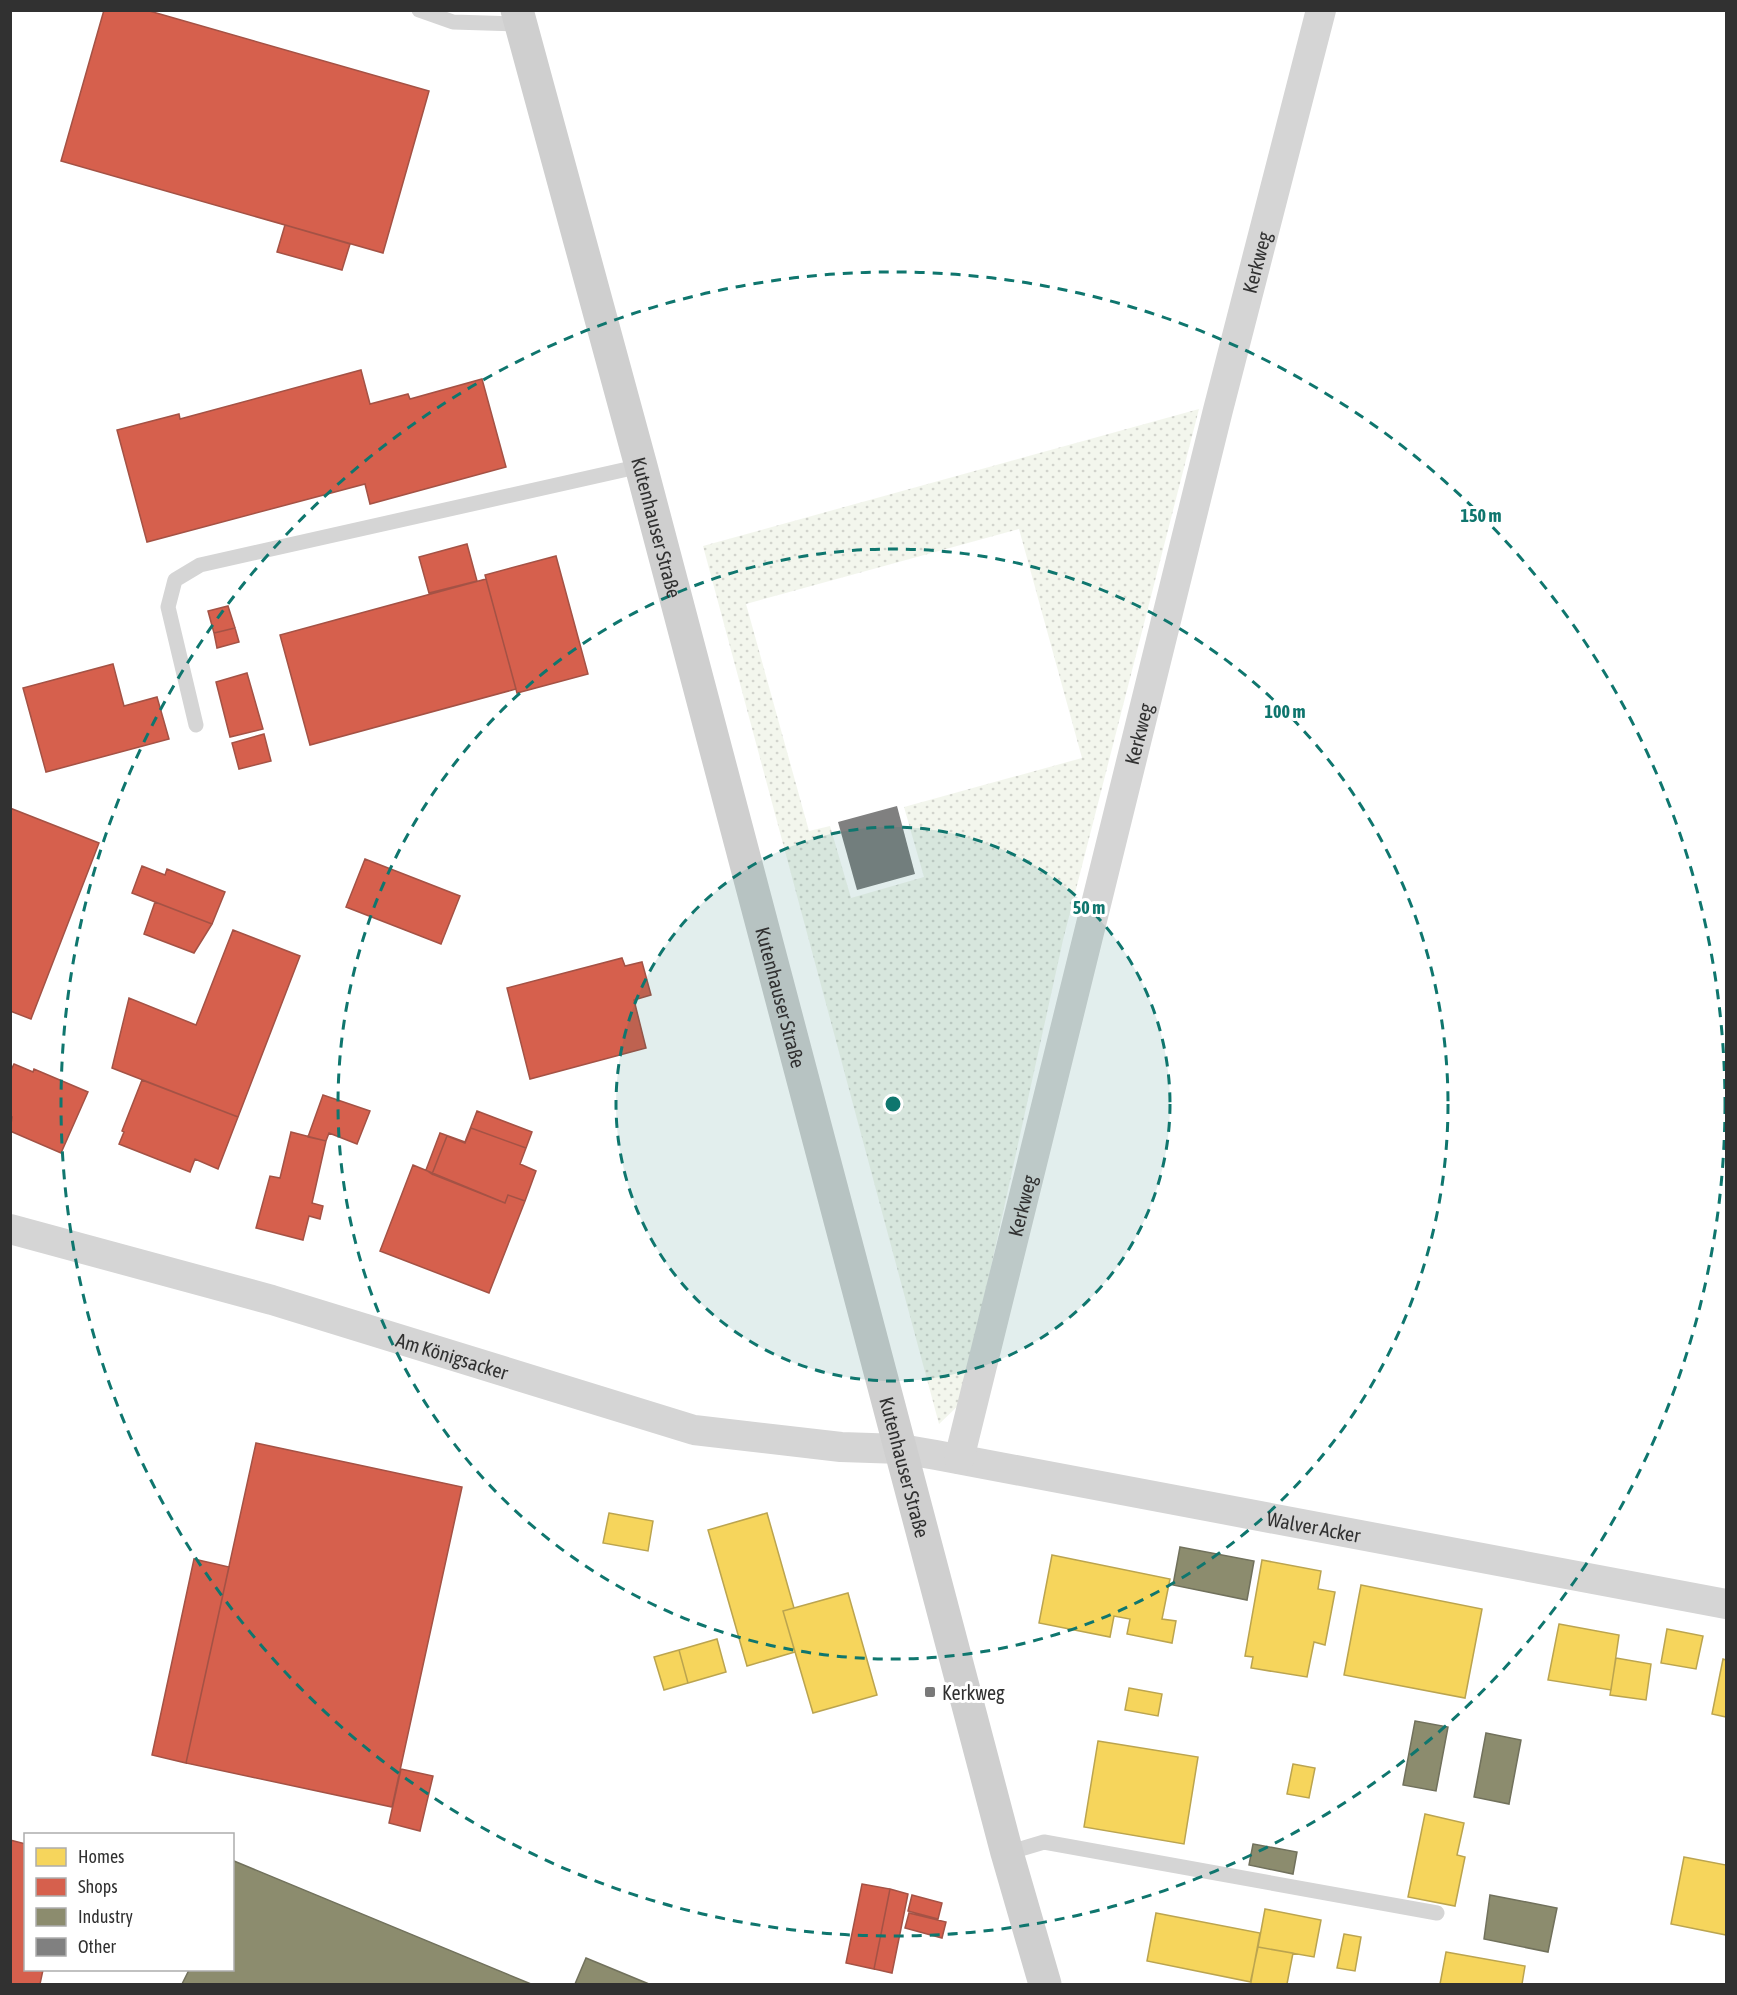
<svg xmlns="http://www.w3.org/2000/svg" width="1737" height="1995" font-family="'Asap Condensed',sans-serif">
<defs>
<pattern id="grass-dots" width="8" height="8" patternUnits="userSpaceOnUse" patternTransform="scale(1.5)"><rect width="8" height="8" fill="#f3f6ed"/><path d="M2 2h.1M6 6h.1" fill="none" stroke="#d1d3cc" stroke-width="1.8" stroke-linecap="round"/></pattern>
</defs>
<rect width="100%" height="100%" fill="#fff"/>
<!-- grass -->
<path fill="url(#grass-dots)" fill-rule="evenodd" d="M1199,409l-136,531 -102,463 -22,21 -236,-878zM1019,529l63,229 -178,49 20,70 -73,21 -21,-72 -21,5 -63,-227z"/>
<!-- homes -->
<path fill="#f6d55c" stroke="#bba44f" stroke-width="1.5" d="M609,1513l44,8 -5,30 -45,-8z
M767,1513l27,95 -11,3 12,41 -48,14 -39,-136z
M1052,1555l118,24 -8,40 14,2 -4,22 -45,-9 3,-15 -16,-3 -4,21 -71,-14z
M1262,1560l59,11 -3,18 17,3 -10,53 -11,-3 -7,35 -56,-9 2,-11 -8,-1z
M1361,1585l121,24 -17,89 -121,-23z
M848,1593l29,102 -64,18 -30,-102z
M1559,1624l60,11 -8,55 -63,-10z
M1667,1629l36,7 -7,33 -35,-6z
M717,1639l9,33 -38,11 -9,-33z
M679,1650l9,33 -24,7 -10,-33z
M1616,1658l35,6 -5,36 -36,-5z
M1723,1659l3,1v57l-14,-3z
M1129,1688l33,6 -4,22 -33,-6z
M1098,1741l100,16 -14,87 -100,-17z
M1293,1764l22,4 -6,30 -22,-4z
M1425,1814l39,9 -7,32 8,2 -10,49 -47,-9z
M1684,1857l42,8v70l-55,-11z
M1265,1909l56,11 -7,37 -56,-10z
M1156,1913l104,20 -9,49 -104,-21z
M1344,1934l17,3 -6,34 -18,-3z
M1258,1947l35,6 -6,31h-37z
M1446,1952l79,14 -3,18h-82z"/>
<!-- shops -->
<path fill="#d6604d" stroke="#a45245" stroke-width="1.5" d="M104,10h42l283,81 -46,162 -322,-92z
M285,225l65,19 -8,26 -65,-18z
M361,370l9,34 38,-10 2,5 72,-20 24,88 -136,37 -5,-20 -218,58 -30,-112 62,-16 1,5z
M467,544l10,37 -48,12 -10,-36z
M556,556l32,118 -71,19 -32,-118z
M486,579l30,110 -206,56 -30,-110z
M228,606l7,22 -21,5 -6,-22z
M235,628l4,14 -22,6 -3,-15z
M113,664l11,42 33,-9 12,42 -123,33 -23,-84z
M247,673l16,56 -33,8 -14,-55z
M264,734l7,27 -32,8 -7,-26z
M10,808l89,35 -68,176 -21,-8z
M365,859l95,37 -19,48 -95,-37z
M142,866l23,9 2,-6 58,23 -13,32 -80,-31z
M155,902l57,22 -18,29 -50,-19z
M233,930l67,26 -62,161 -126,-49 17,-70 67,27z
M622,958l3,8 17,-4 9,33 -17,5 12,48 -116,31 -23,-91z
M14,1064l19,8 1,-3 54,23 -27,61 -51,-22 2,-14h-2v-45z
M142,1080l96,37 -20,52 -23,-10 -5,13 -71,-28 5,-12 -2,-1z
M323,1095l47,16 -13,33 -28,-11 -3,8 -18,-4z
M477,1111l55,21 -6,16 -55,-20 -6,15 -18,-7 -15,38 -6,-4 14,-37 25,9z
M471,1128l55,20 -6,16 16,7 -11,30 -17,-6 -3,8 -73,-29 15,-38 18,7z
M291,1132l35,9 -14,62 11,3 -3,13 -11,-3 -6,24 -47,-12 14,-52 10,2z
M413,1165l92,38 3,-8 17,6 -36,92 -109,-42z
M256,1443l206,44 -70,320 -206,-44z
M194,1559l35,8 -43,196 -34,-8z
M401,1769l32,7 -13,55 -31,-8z
M10,1840l16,4v126h17l-3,14h-30z
M862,1884l28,5 -16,80 -28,-6z
M890,1889l18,5 -16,79 -18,-4z
M912,1895l30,8 -4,16 -30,-8z
M909,1913l37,9 -4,16 -37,-10z"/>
<!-- industry -->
<path fill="#8c8c6e" stroke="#71715c" stroke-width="1.5" d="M1180,1547l74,14 -7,39 -74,-15z
M1415,1721l33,6 -12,64 -33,-6z
M1486,1733l35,7 -12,64 -35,-7z
M1253,1844l44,8 -4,22 -44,-9z
M234,1861l297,123h-349l7,-14h43v-105z
M1490,1895l67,13 -9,44 -64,-13z
M586,1958l63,26h-74z"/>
<!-- building -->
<path fill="#808080" d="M897,806l18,68 -58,16 -19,-68z"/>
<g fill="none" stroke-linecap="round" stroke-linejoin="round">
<!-- lane -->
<path stroke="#d5d5d5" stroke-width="15" d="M419,10l34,12 67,2
M196,725l-28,-118 7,-27 25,-15 441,-99
M1007,1853l37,-11 393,71"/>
<!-- street -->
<g stroke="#d5d5d5" stroke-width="30">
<path id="s1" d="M10,1229l262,71 422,130 147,17 60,2 35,6 790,149"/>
<path id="s2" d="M959,1459l259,-1049 103,-400"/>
</g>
<!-- secondary -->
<path stroke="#cfcfcf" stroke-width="33" id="s3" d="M517,10l124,456 366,1387 38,131"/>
</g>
<!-- distance rings -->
<circle cx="893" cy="1104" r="277" fill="#0f766e" fill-opacity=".12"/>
<g fill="none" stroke="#0f766e" stroke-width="3" stroke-dasharray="10 8">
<circle cx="893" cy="1104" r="277"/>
<circle cx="893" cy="1104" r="555"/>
<circle cx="893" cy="1104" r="832"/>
</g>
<!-- markers -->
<rect fill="#797979" stroke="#fff" stroke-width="2" x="924" y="1686" width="12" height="12" rx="3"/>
<g text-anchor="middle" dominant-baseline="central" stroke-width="6" stroke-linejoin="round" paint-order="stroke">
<!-- street labels -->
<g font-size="20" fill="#313131" stroke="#fff">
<text stroke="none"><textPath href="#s2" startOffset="1233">Kerkweg</textPath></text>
<text stroke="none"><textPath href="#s3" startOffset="536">Kutenhauser Straße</textPath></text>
<text stroke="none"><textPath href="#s2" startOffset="747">Kerkweg</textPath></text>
<text stroke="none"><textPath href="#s3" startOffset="1022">Kutenhauser Straße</textPath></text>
<text stroke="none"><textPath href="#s2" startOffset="261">Kerkweg</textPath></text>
<text stroke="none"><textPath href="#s1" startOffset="460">Am Königsacker</textPath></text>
<text stroke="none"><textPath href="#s3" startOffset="1508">Kutenhauser Straße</textPath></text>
<text stroke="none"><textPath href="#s1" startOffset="1341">Walver Acker</textPath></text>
</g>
<!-- poi labels -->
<g font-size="20" fill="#313131" stroke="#fff" text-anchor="start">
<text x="942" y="1692">Kerkweg</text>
</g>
</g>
<circle cx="893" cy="1104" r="9" fill="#0f766e" stroke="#fff" stroke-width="3"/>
<g font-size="18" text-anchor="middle" font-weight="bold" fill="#0f766e" stroke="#fff" stroke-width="6" stroke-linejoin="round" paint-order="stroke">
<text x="1481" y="522">150 m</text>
<text x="1285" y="718">100 m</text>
<text x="1089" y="914">50 m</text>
</g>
<!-- border -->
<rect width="1737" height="1995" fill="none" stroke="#313131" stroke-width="24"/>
<!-- legend -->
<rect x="24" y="1833" width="210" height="138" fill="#ffffff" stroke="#adadad" stroke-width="1.5"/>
<rect x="36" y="1848" width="30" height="18" fill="#f6d55c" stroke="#adadad" stroke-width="1.5"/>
<text x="78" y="1863" font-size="18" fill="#313131">Homes</text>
<rect x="36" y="1878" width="30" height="18" fill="#d6604d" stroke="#adadad" stroke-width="1.5"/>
<text x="78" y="1893" font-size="18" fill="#313131">Shops</text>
<rect x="36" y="1908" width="30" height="18" fill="#8c8c6e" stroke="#adadad" stroke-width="1.5"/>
<text x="78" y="1923" font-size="18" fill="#313131">Industry</text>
<rect x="36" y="1938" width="30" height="18" fill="#808080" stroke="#adadad" stroke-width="1.5"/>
<text x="78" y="1953" font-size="18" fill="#313131">Other</text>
</svg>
